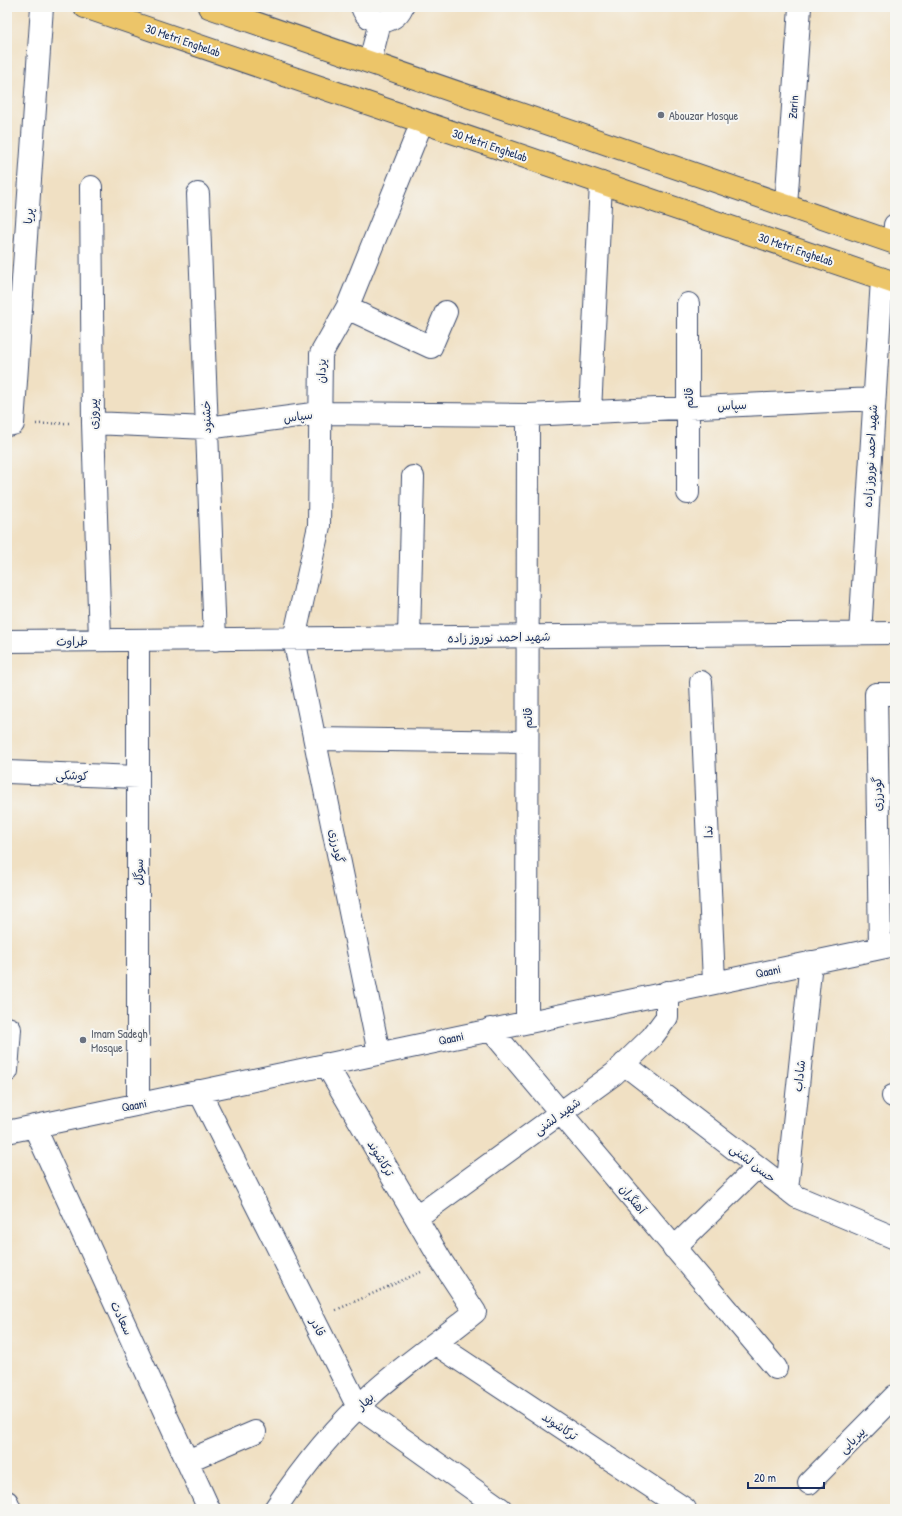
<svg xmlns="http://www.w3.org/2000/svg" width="902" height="1516" font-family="'Patrick Hand','Playpen Sans Arabic',sans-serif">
<rect width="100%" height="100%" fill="#f6f6f2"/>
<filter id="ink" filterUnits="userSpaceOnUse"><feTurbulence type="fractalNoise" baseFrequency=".025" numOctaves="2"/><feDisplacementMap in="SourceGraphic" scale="8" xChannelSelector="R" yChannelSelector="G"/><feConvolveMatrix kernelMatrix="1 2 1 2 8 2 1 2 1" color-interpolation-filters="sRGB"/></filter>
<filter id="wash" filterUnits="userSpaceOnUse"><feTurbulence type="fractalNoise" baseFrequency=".012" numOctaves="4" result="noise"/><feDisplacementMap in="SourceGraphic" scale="16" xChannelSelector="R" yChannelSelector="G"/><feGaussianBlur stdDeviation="0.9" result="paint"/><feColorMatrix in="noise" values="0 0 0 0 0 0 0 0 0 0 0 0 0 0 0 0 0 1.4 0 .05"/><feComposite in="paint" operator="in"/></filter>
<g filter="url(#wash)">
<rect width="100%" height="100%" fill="#f0e0c3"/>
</g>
<g filter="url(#ink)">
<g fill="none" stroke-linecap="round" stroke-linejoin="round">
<defs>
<path id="minor" d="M362,7c7,20 32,18 40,0
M370,61l10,-39
M91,187l2,236 7,217
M198,194l17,446
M786,206l14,-199
M894,242l1,-17
M347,308l84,39 15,-35
M590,412l11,-229
M93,423l114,5 113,-15 208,2 346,-16
M7,425l6,-1 29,-417
M688,493v-189
M860,634l22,-355
M409,637l4,-160
M7,641l888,-8
M701,682l13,300
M315,739l212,3
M7,772l131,5
M880,947l-4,-253h19
M527,1022l1,-607
M7,1028l3,1 -3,42
M490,1029l286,339
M379,1053l-85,-414 25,-113 2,-172 26,-46 75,-186
M624,1064l173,133 98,41
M199,1091l159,316 143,102
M893,1096l2,1
M138,1104v-464
M34,1126l175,383
M7,1132l888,-187
M787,1190l24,-228
M417,1217l197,-143 38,-37 15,-20v-25
M674,1248l83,-81
M436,1344l249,165
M187,1461l68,-29
M809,1483l86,-87
M7,1502l3,7
M275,1509c28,-42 60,-82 98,-116 32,-29 68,-53 102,-81l-33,-50 -116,-198"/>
<path id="major" d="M85,7l810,276
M209,7l686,236"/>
</defs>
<!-- minor casing -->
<use href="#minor" stroke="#3b4a6d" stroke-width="24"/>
<!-- major casing -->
<use href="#major" stroke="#3b4a6d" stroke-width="24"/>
<!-- path -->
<path stroke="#3b4a6d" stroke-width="2.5" stroke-dasharray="1 3" stroke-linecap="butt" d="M36,424l33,-1
M336,1310l85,-38"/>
<!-- minor -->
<use href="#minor" stroke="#fff" stroke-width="22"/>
<!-- major -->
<use href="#major" stroke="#ecc569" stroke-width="22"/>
</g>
</g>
<!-- markers -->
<g fill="#6b7280" stroke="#f6f6f2" stroke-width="1.5">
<circle cx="661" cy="115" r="4"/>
<circle cx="83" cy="1040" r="4"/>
</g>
<g text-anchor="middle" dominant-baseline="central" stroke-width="4" stroke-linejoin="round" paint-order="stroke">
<!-- street labels -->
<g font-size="12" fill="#1b2f5e" stroke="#f6f6f2">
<text transform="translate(183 40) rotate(19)">30 Metri Enghelab</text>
<text transform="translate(793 107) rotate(-86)">Zarin</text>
<text transform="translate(490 145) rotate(19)">30 Metri Enghelab</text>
<text transform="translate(28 216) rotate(-86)">پریا</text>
<text transform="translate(796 249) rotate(19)">30 Metri Enghelab</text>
<text transform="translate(321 371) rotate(-88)">یزدان</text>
<text transform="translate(688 398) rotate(-90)">قائم</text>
<text transform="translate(732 405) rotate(-3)">سپاس</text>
<text transform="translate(93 414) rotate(-91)">پیروزی</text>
<text transform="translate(298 416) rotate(-8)">سپاس</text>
<text transform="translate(206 417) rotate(-92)">خشنود</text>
<text transform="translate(870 456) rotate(-87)">شهید احمد نوروز زاده</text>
<text transform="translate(499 637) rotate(-1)">شهید احمد نوروز زاده</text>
<text transform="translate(72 641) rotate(-1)">طراوت</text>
<text transform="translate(527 718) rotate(-90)">قائم</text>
<text transform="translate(72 775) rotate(2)">کوشکی</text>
<text transform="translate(877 794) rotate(-91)">گودرزی</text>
<text transform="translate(708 832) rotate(-92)">ندا</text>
<text transform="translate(337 846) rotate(78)">گودرزی</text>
<text transform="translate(138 872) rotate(-90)">سوگل</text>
<text transform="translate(768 971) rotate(-12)">Qaani</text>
<text transform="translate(451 1038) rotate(-12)">Qaani</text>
<text transform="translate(799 1076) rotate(-84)">شاداب</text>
<text transform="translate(134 1105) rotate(-11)">Qaani</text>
<text transform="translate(557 1116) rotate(-36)">شهید لشنی</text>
<text transform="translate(381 1158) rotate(59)">ترکاشوند</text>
<text transform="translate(753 1163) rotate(38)">حسن لشنی</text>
<text transform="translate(633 1199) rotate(50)">آهنگران</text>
<text transform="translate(122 1318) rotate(65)">سعادت</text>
<text transform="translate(318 1327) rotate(63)">قادر</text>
<text transform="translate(365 1401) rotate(-44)">بهار</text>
<text transform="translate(560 1426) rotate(34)">ترکاشوند</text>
<text transform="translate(852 1440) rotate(-45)">پیریایی</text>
</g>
<!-- worship labels -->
<g font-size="12" fill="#5b616d" stroke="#f6f6f2" text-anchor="start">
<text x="669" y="115">Abouzar Mosque</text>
<text x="91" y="1033">Imam Sadegh<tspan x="91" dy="14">Mosque</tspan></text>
</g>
</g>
<!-- margin -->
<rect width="902" height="1516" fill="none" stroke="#f6f6f2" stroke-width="24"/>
<!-- scale -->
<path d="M748 1482v6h76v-6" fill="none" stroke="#1b2f5e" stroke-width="2"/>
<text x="754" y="1482" font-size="12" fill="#1b2f5e" stroke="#f6f6f2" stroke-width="3" paint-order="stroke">20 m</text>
</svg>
